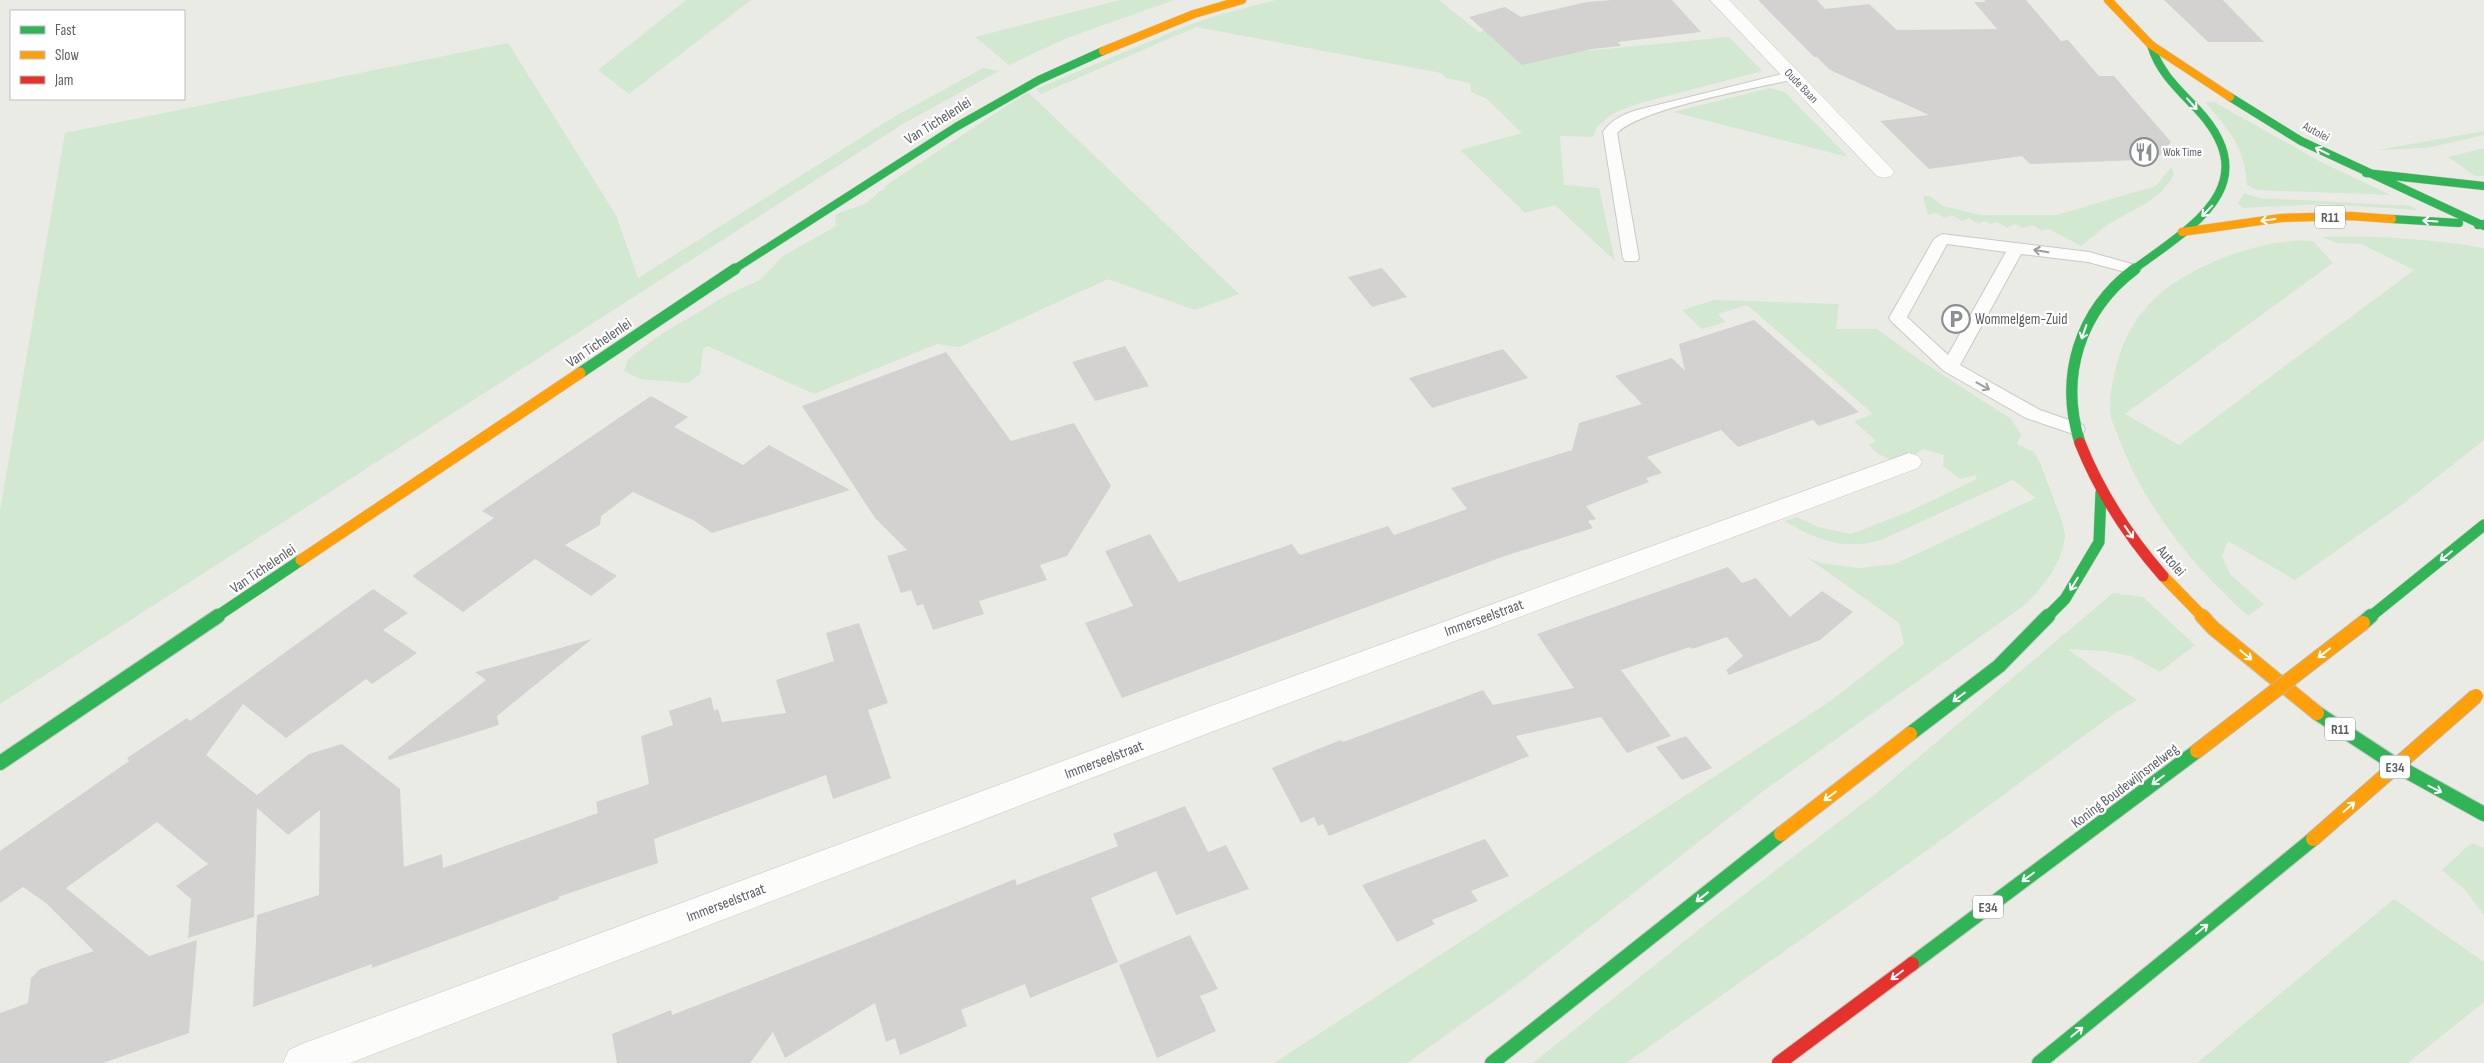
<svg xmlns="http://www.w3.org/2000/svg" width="2484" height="1063" font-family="'Sofia Sans Condensed',sans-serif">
<rect width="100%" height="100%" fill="#ebebe6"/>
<!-- green -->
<path fill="#d3e8d1" d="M686,0h65l-122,94 -31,-24z
M1120,0h54l-107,38 -58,27 -34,-28z
M1276,0h163l41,33 6,-7 77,27 166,-16 33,34 -125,33 -25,10 -15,13 -4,10 -33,-1 4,49 35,3 16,73 -60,-56 -30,8 -65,-63 62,-17 -35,-34 -16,-7 -1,-9 -24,-5 -5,-5 -245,-46 -155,67 -5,-5 153,-64 32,-11z
M508,43l108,172 22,63 254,-160 91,-50 16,3 -96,53 -903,580v-194l65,-377z
M1770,88l15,4 63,65 -175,-45z
M1028,92l211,202 -44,16 -87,-31 -148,68 -23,-3 -123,50 -107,-48 -4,3 -3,25 -12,9 -48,-4 -16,-8 4,-12 33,-25 68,-40 31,-14 23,-24 53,-30 -1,-11c9,-5 18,-6 27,-10 10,-4 13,-13 23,-16v-3z
M2205,102h9l107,60 70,33 -134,-5 -10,-5c-2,-38 -18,-55 -42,-83z
M2484,131v4l-57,13 -50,2z
M2484,148v28h-9l-27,-19z
M2171,167l3,7c-14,28 -41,34 -66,51 -9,6 -18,14 -27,21l-32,-17 -7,2 -9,-6 -11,3 -6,-4 -9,4 -10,-6 -7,2 -6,-3 -6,3 -9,-6 -7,3 -10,-6 -7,3 -9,-5 -8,2 -5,-19h7l13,10 38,9h75l100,-29z
M2244,193l16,5 152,8 5,4 -92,-6 -82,4 -5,-5z
M2321,237c54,-2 109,2 163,11v192l-77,61 -112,79 -67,-39 -6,15 8,18 34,30 -16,12c-54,-49 -102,-106 -128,-175 -3,-9 -9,-20 -10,-29 -1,-18 4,-38 9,-56 11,-35 35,-63 68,-81 33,-19 87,-38 126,-34l20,22 -208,151 54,31 235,-175 -53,-26 -24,-1z
M1714,300l125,4 -3,25h41l43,31 91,59 10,15 -4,10 17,8 6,11c5,15 26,62 25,74 -3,26 -21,49 -39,67l-264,188 -243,191 -112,80h-133l555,-361 75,-58 -5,-21 -94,-67 15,7 40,5 35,-4 141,-66 -23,-18 -132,60c-36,11 -65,0 -96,-19l12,-4 21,10 33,7 57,-22 67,-32 2,-5 -17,4 -17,-13 1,-11 -21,-6c-18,16 -39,14 -54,-4l7,-4 -22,-20 19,-7 -126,-109 -29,9 8,8 -24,7 -20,-19z
M2113,593l30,4 52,48 -35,27 -29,-16 -27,-5 -36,-2 69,51 -23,14 -185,135 -303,214h-93l174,-140 167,-128z
M2471,843l13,5v67l-19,-25 -23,-20z
M2394,899l90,63v40l-76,61h-211z"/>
<!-- building -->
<path fill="#d3d2d0" d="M1613,0h59l29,32 -83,10 3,4 -29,3 -70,16 -53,-48 36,-10 16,10 66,-15z
M1758,0h59l8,9 44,-5 28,26 100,-1 -23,-27h12l-2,-2h42l35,41 7,-1 31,36h15l57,66 -11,13 -19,5 -111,4 -8,-8 -93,13 -49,-48 49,-6 -99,-45 -13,-13h-3z
M2164,0h59l41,42h-56z
M1382,268l25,29 -35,10 -24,-30z
M1754,320l105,92 -40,14 -6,-6 -75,27 -17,-17 -74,27 15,16 -16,5 3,4 -63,24 10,13 -8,2 5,7 -91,29 -380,141 -37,-75 48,-17 -28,-55 45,-17 29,48 113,-38 8,11 88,-29 6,9 73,-26 -16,-21 121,-38 7,-27 63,-19 -27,-28 57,-18 13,13 -6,-27z
M1125,346l24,40 -54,15 -23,-39z
M1503,349l25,29 -96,30 -23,-30z
M946,352l65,89 63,-18 37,63 -44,70 -27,9 7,15 -68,21 5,13 -51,16 -10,-26 -6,2 -6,-16 -10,3 -14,-37 20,-6 -32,-32 -73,-112z
M651,396l37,21 -14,10 69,38 26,-20 81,45 -138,43 -19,-13 -60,-28 -32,24 -1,9 -35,20 52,31 -26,20 -56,-37 -72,53 -51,-36 82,-58 -12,-7z
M1728,567l14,16 14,-5 34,39 32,-26 31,21 -33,28 -91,35 -3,-5 17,-14 -16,-19 -35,12 -2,-2 -69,23 50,66 -44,17 -26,-36 -85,19 13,20 -200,80 -6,-12 -5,2 -4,-9 -13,6 -29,-55 36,-15 33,-13 2,2 140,-52 10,15 81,-17 -37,-54z
M373,589l35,24 -25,17 34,23 -45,31 -6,-5 -80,59 -43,-34 -37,51 51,40 52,-41 33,-10 58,45 4,78 38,-13 1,14 155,-55 -2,-11 53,-18 -8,-48 32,-11 -4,-14 42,-14 3,14 4,-2 4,13 64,-9 -10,-33 58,-19 -8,-28 33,-10 29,80 -20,7 23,68 -58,21 -7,-24 -172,64 4,24 -100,34 1,2 -187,69v-4l-119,43 4,-92 62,-20 1,-85 -32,25 -31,-27 -3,109 -66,21 3,-39 -15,-13 32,-22 -51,-42 -91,66 83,68 48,-16 -8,93 -86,30h-103v-50l28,-10 3,-25 9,-9 54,-18 -48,-48 -23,-16 -23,16v-52l129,-90 -2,-3 60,-40 3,3z
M592,639l-95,77 2,9 -110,35 -1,-3 98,-77 -11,-8z
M1686,736l26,32 -30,12 -26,-33z
M1185,806l23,46 18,-7 23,44 -73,26 -20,-44 -65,27 27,64 -88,36 -5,-14 -64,26 6,16 -67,29 -5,-17 -9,4 -11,-39 -90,55 -12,-26 -23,31h-133l-5,-29 59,-24 1,5 185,-72 158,-64 2,6 101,-39 -5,-12z
M1485,839l24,37 -38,15 7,10 -46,19 3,4 -38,18 -35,-57z
M1190,935l28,54 -18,7 16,35 -59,27 -38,-93z"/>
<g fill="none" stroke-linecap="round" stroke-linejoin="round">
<defs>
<path id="lane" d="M1790,72l5,1 2,3 -2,3c-39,9 -153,29 -178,54l22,125 -2,3h-12l-2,-3 -20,-126c8,-12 21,-18 34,-22z
M1942,234l147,18 50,14 2,3 -2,3 -6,2 -45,-12 -67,-8 -61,111 80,45 43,15 2,4 -2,4 -7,2 -50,-17 -82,-47 -52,-49 -3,-4 45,-79zM1947,244l59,8 -58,103 -41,-38z"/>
<path id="street" d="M1710,0h19l162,168 3,4 -3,4 -7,2 -7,-2z
M1909,453l9,3 4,6 -4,6 -704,263 -864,332h-67l6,-13 13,-6 890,-331z"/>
<path id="fast-far2" d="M2230,97l71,44 183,85
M2366,173l118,13
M2392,219l67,4
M2478,225l6,-1
M733,270l223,-143 83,-47 64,-29
M2133,270c58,-43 135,-85 64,-161 -19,-20 -38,-37 -46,-64"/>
<path id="fast-far1" d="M580,373l155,-104
M2080,443c-21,-66 -1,-132 55,-174
M216,617l85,-57
M2047,617l18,-18 34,-57 2,-49
M2370,617l114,-92"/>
<path id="fast" d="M2363,623l8,-7
M2317,713l82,54 85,47
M1910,734l89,-68 49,-50
M0,763l218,-147
M1912,964l285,-213
M1492,1063l289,-229
M2039,1063l274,-224"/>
<path id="slow-far2" d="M2108,0l43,45 79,52
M1103,51l91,-37 48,-14
M2182,232l99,-14 70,-2 41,3"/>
<path id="slow-far1" d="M301,560l279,-187
M2163,576l40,41"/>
<path id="slow" d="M2202,616l11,12 104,85
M1781,834l129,-100"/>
<path id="jam-far1" d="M2080,443c20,50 48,93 83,133"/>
<path id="jam" d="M1779,1063l133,-99"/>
</defs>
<!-- lane casing -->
<use href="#lane" stroke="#c8c9c8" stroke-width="2"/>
<!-- street casing -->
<use href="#street" stroke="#c8c9c8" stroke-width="1"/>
<!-- fast-far2 casing -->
<use href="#fast-far2" stroke="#c7c8c6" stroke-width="9"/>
<!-- fast-far1 casing -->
<use href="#fast-far1" stroke="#c7c8c6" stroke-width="12"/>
<!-- fast casing -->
<use href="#fast" stroke="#c7c8c6" stroke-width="16"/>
<!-- slow-far2 casing -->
<use href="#slow-far2" stroke="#c7c8c6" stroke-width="9"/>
<!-- slow-far1 casing -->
<use href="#slow-far1" stroke="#c7c8c6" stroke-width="12"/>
<!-- slow casing -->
<use href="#slow" stroke="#c7c8c6" stroke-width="16"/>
<!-- jam-far1 casing -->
<use href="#jam-far1" stroke="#c7c8c6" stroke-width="12"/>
<!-- jam casing -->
<use href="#jam" stroke="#c7c8c6" stroke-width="16"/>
<!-- lane -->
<use href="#lane" fill="#fcfcfb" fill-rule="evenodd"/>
<!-- street -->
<use href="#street" fill="#fcfcfb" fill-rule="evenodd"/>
<!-- fast-far2 -->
<use href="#fast-far2" stroke="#30b455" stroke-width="8"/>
<!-- fast-far1 -->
<use href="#fast-far1" stroke="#30b455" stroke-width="11"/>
<!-- fast -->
<use href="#fast" stroke="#30b455" stroke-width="14"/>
<!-- slow-far2 -->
<use href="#slow-far2" stroke="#ff9f0a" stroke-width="8"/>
<!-- slow-far1 -->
<use href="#slow-far1" stroke="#ff9f0a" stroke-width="11"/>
<!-- slow -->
<use href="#slow" stroke="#ff9f0a" stroke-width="14"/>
<!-- jam-far1 -->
<use href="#jam-far1" stroke="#e5322d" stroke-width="11"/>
<!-- jam -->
<use href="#jam" stroke="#e5322d" stroke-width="14"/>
<defs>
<path id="slow-bridge" d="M2197,751l166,-128
M2313,839l163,-143"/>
</defs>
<!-- slow-bridge casing -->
<use href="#slow-bridge" stroke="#c3b593" stroke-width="16" stroke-linecap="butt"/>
<!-- slow-bridge -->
<use href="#slow-bridge" stroke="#ff9f0a" stroke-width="14"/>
</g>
<!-- one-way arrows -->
<defs><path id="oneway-shaft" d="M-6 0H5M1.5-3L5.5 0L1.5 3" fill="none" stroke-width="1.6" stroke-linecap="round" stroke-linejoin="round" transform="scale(1.25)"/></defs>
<g stroke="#fff">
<use href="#oneway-shaft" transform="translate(2192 104) rotate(48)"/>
<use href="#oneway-shaft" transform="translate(2322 151) rotate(-154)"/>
<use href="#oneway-shaft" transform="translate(2207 211) rotate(134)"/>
<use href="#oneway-shaft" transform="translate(2268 220) rotate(172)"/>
<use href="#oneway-shaft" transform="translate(2430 221) rotate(-176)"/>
<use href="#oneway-shaft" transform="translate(2084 332) rotate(109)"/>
<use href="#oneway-shaft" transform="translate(2129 532) rotate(55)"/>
<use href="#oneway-shaft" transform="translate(2446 556) rotate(141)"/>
<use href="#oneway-shaft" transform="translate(2074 584) rotate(121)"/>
<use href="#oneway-shaft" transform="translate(2324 653) rotate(142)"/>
<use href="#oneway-shaft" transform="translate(2246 655) rotate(40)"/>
<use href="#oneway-shaft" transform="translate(1959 697) rotate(143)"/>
<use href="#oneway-shaft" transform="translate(2158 780) rotate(143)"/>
<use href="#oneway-shaft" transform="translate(2435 789) rotate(27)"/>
<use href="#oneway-shaft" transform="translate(1830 796) rotate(143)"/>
<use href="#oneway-shaft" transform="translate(2349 807) rotate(-41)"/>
<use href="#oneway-shaft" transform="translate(2028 877) rotate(143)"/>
<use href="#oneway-shaft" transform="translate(1702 897) rotate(142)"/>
<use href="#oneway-shaft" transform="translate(2202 929) rotate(-39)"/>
<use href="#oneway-shaft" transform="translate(1897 975) rotate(143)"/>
<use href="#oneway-shaft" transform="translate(2077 1032) rotate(-39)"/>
</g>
<g stroke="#9b9ea0">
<use href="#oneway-shaft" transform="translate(2041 251) rotate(-171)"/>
<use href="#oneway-shaft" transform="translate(1983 386) rotate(29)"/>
</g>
<!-- icons -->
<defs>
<symbol id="restaurant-ring" viewBox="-11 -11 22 22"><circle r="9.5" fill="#fff" stroke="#8d9092" stroke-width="1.5"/><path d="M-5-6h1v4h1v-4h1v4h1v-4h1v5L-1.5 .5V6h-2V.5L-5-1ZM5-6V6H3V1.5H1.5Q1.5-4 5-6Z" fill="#8d9092"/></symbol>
<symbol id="parking-ring" viewBox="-11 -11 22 22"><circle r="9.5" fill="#fff" stroke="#8d9092" stroke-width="1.5"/><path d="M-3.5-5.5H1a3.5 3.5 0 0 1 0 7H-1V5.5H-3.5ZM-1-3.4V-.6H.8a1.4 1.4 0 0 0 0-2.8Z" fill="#8d9092"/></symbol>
</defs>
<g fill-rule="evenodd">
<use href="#restaurant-ring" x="2128" y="136" width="32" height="32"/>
<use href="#parking-ring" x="1940" y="303" width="32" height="32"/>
</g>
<g text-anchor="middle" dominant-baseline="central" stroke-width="4.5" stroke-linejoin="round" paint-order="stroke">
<!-- far-street labels -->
<g font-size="12" fill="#5b5f64" stroke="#fff">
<text transform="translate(1801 86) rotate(46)">Oude Baan</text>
<text transform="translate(2316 132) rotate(28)">Autolei</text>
</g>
<!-- far-poi labels -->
<g font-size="12" fill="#5b5f64" stroke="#fff" text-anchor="start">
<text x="2163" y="152">Wok Time</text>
</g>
<!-- shield labels -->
<g fill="#fff" stroke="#8c8f92" stroke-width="1">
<rect x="2315" y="205.5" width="30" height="23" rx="4"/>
<rect x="2325" y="717.5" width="30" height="23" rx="4"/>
<rect x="2380" y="755.5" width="30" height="23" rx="4"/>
<rect x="1973" y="895.5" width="30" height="23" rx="4"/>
</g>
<g font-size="14" font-weight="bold" fill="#5b5f64">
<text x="2330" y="217">R11</text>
<text x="2340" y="729">R11</text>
<text x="2395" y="767">E34</text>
<text x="1988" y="907">E34</text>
</g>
<!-- street labels -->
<g font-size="15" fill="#5b5f64" stroke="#fff">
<text transform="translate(938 121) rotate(-32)">Van Tichelenlei</text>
<text transform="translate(599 343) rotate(-34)">Van Tichelenlei</text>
<text transform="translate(2171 561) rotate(49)">Autolei</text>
<text transform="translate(263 569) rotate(-34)">Van Tichelenlei</text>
<text transform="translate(1484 618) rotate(-20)">Immerseelstraat</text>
<text transform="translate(1104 760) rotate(-21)">Immerseelstraat</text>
<text transform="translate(2125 786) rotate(-37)">Koning Boudewijnsnelweg</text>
<text transform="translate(726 903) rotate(-21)">Immerseelstraat</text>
</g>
<!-- poi labels -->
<g font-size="15" fill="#5b5f64" stroke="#fff" text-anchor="start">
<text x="1975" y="319">Wommelgem-Zuid</text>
</g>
</g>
<!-- legend -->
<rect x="10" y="10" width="175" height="90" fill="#ffffff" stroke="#bdbfc1"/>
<rect x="20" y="26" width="25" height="8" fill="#30b455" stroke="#bdbfc1"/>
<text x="55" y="35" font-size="15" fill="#5b5f64">Fast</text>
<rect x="20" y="51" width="25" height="8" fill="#ff9f0a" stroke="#bdbfc1"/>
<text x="55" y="60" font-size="15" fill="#5b5f64">Slow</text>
<rect x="20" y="76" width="25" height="8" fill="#e5322d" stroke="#bdbfc1"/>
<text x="55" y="85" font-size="15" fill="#5b5f64">Jam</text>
</svg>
